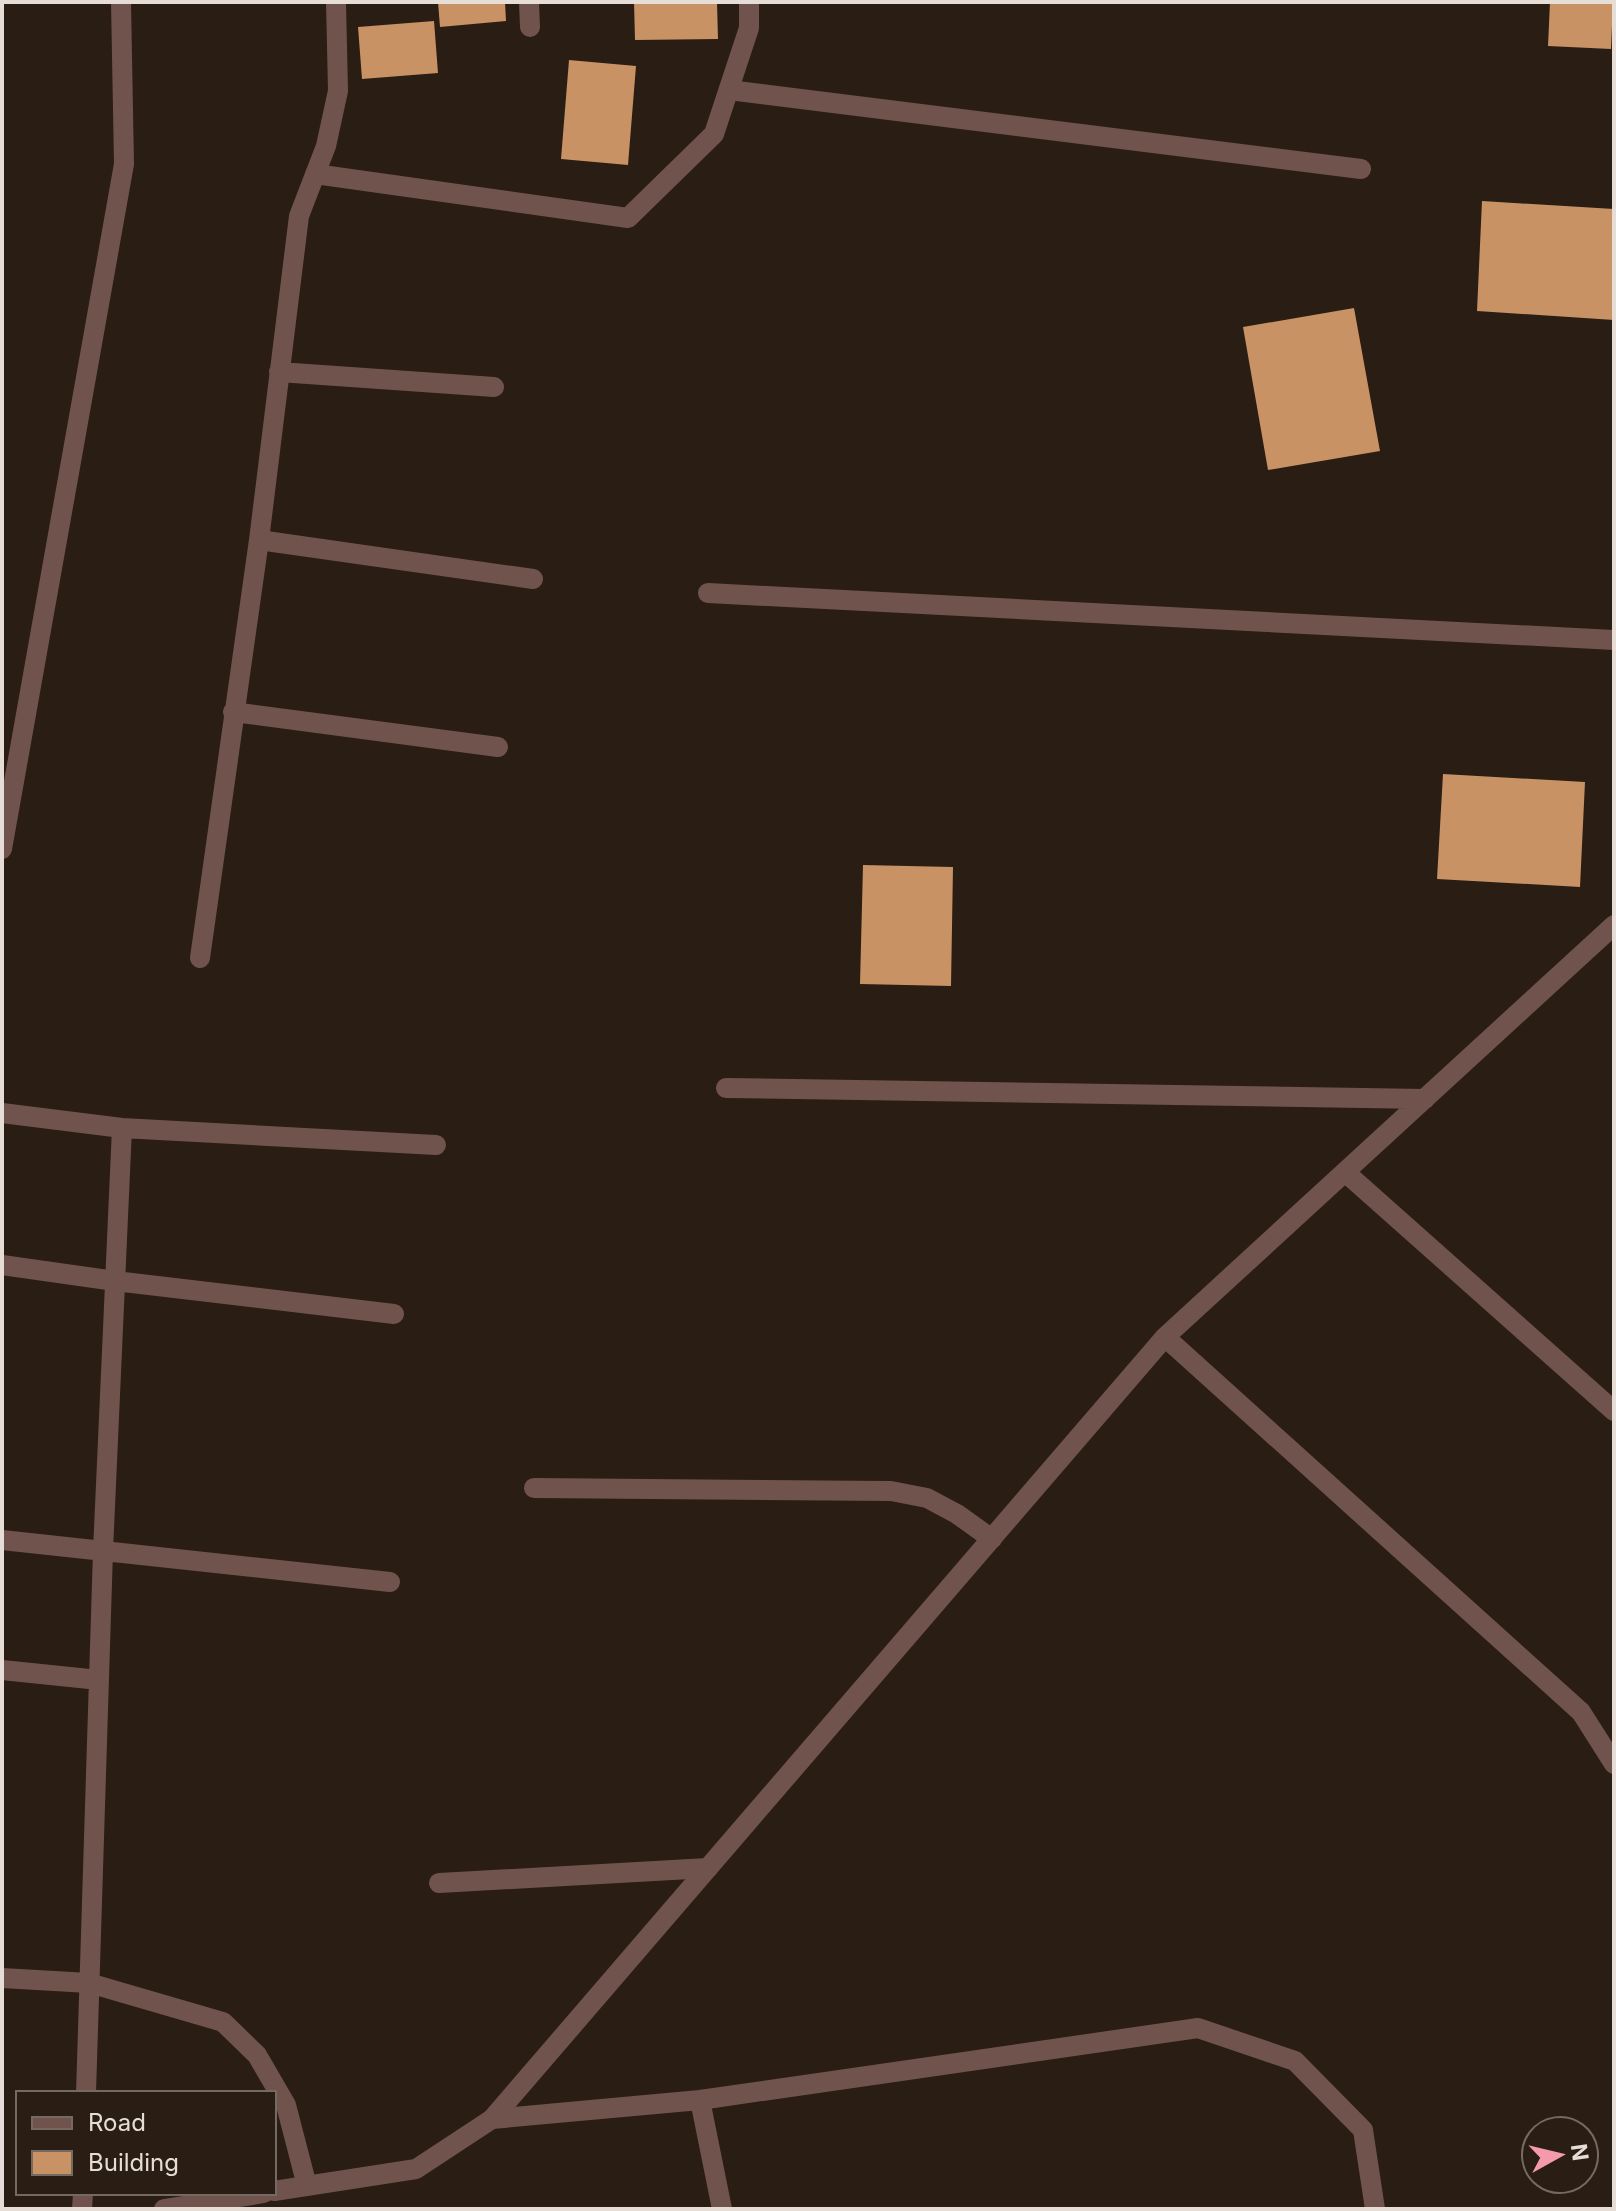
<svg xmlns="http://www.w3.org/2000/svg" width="1616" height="2211" font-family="Inter,sans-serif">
<rect width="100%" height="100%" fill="#291d14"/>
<!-- building -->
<path fill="#c89265" d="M438,2h67l1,19 -66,6z
M634,2h83l1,37 -83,1z
M1550,2h63l-2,47 -63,-3z
M434,21l4,52 -76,6 -4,-52z
M569,60l67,6 -8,99 -67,-6z
M1482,201l132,8v111l-137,-9z
M1354,308l26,143 -112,19 -25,-143z
M1443,774l142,8 -5,105 -143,-8z
M863,865l90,2 -2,119 -91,-2z"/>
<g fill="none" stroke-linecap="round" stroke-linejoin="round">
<!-- lane -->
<path stroke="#70534c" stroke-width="20" d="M729,90l632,79
M708,593l906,47
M439,1883l269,-15
M700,2100l498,-72 97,33 68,69 12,79
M492,2119l208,-19 22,109"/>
<!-- street -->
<path stroke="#70534c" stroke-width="20" d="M529,2l1,25
M315,174l313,44 86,-84 35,-106v-26
M279,372l215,15
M259,540l274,39
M233,712l265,35
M2,849l122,-685 -3,-162
M200,958l59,-418 40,-324 27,-70 12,-55 -2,-89
M726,1088l699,11
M2,1113l120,15 314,17
M1345,1172l269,239
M2,1265l113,16 279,33
M1165,1337l416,375 33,52
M534,1488l357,3 36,7 30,16 35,25
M2,1540l388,42
M2,1670l97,10
M2,1978l87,5 134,39 34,33 29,50 21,81
M86,2093l17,-542 19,-423
M274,2191l142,-22 76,-50 673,-782 449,-412
M82,2209l1,-16
M164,2209l100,-16"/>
</g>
<!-- border -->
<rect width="1616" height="2211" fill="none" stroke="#e6ddd7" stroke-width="8"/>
<!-- legend -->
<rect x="16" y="2091" width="260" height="104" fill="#291d14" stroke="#756a62" stroke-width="2"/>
<rect x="32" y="2117" width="40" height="12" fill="#70534c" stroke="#756a62" stroke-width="2"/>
<text x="88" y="2131" font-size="24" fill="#e6ddd7">Road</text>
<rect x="32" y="2151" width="40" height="24" fill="#c89265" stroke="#756a62" stroke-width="2"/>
<text x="88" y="2171" font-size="24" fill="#e6ddd7">Building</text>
<!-- north arrow -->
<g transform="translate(1560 2155) rotate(82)"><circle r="38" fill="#291d14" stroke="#756a62" stroke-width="2"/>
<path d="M0-6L14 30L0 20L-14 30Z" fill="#f39aac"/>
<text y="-12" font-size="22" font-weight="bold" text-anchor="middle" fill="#e6ddd7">N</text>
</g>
</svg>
